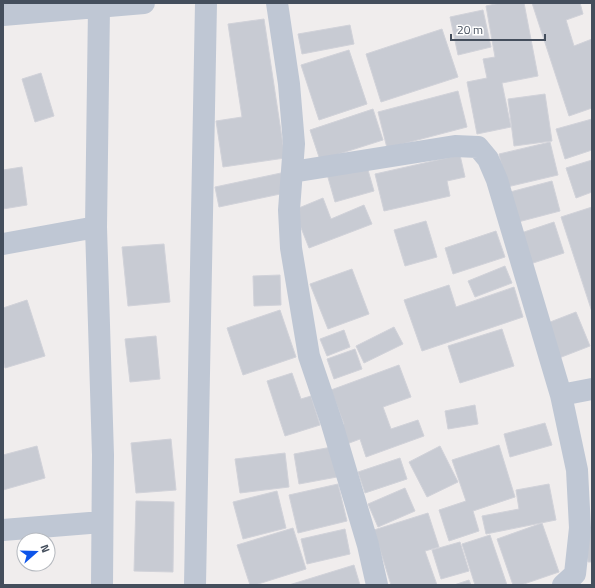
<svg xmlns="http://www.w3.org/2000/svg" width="595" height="588" font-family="'Titillium Web',sans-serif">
<rect width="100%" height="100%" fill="#f0eded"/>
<!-- building -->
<path fill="#c8cbd3" stroke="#d1d2d9" d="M500,3h24l14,73 -36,7 9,44 -34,7 -10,-52 20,-4 -4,-19 12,-2 -9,-51z
M532,3h48l3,11 -17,6 8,26 18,-7v69l-23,8z
M483,10l8,37 -33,8 -8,-38z
M264,19l21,139 -62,9 -7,-46 26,-4 -14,-93z
M350,25l4,19 -52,10 -4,-20z
M442,29l16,48 -77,25 -15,-48z
M349,50l18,54 -48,16 -18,-55z
M41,73l13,43 -19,6 -13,-43z
M458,91l9,36 -80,21 -9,-36z
M545,94l7,47 -38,5 -6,-47z
M373,109l10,31 -63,20 -10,-30z
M592,119v31l-27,9 -9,-30z
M550,142l8,33 -51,12 -8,-33z
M460,155l5,22 -18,4 3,15 -66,15 -9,-37z
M592,160v32l-16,6 -10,-30z
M366,163l8,28 -39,11 -8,-28z
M22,167l5,38 -24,4v-39z
M281,173l4,20 -66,14 -4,-20z
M552,181l8,30 -42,11 -8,-30z
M323,198l8,21 33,-14 8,19 -63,24 -15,-38z
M592,207v105l-31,-95z
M426,221l11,36 -32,9 -11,-36z
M554,222l10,31 -37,12 -9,-31z
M496,231l9,26 -52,17 -8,-26z
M164,244l6,58 -42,4 -6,-59z
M505,266l7,17 -37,14 -7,-16z
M352,269l17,45 -41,15 -18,-45z
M280,275l1,30 -27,1 -1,-30z
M449,285l7,22 58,-20 9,30 -101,34 -18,-51z
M27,300l18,56 -40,12 -2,-8v-52z
M280,310l16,47 -53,18 -16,-47z
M576,312l14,34 -31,12 -14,-34z
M394,327l9,17 -39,19 -8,-17z
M502,329l12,37 -54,17 -12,-37z
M344,330l6,17 -23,9 -7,-17z
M156,336l4,43 -30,3 -5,-43z
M355,349l7,20 -28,10 -7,-20z
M399,365l12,32 -28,10 8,22 27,-9 6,16 -58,21 -6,-18 -16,6 -6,-18 6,-3 -13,-34z
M292,373l9,26 10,-3 9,29 -35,11 -18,-55z
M475,405l3,19 -30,5 -3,-18z
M545,423l7,22 -42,12 -6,-23z
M171,439l5,51 -40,3 -5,-50z
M499,445l16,52 -42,14 6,20 -30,10 -10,-31 27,-9 -14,-41z
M37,446l8,32 -42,12v-35z
M440,446l18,36 -31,15 -18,-35z
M332,447l5,30 -38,7 -5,-30z
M285,453l4,34 -49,6 -5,-34z
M400,458l7,21 -42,14 -7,-21z
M338,484l9,37 -49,12 -9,-38z
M549,484l7,36 -70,14 -4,-18 37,-7 -3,-19z
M405,488l10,23 -37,16 -10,-23z
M277,491l9,37 -43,11 -10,-37z
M136,501l38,1 -1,70 -39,-1z
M428,513l11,34 -14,4 12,34h-46l-17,-55z
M542,523l17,49 -38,13h-8l-16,-46z
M293,528l13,41 -51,16h-5l-13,-40z
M345,529l5,25 -43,10 -6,-25z
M585,530h7v32h-4z
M490,535l17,50h-32l-13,-41z
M460,542l9,29 -28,8 -9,-29z
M354,565l6,20h-71z
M469,580l2,5h-17z"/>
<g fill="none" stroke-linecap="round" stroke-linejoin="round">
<!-- minor -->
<path stroke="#bfc7d4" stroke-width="22" d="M277,3l12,81 5,60 -5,66 2,38 18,108 23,68 36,121 9,40
M99,7l-3,220 7,228 -1,130
M3,15l141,-12
M292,172l163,-26 23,1 10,12 9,21 64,215
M3,244l93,-17
M3,530l99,-8
M195,585l11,-582
M563,585l12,-11 5,-46 -3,-58 -16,-75 31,-6"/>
</g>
<!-- border -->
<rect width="595" height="588" fill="none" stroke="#444e5c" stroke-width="8"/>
<!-- north arrow -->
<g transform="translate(36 552) rotate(70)"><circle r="19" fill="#ffffff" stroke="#b4b8be"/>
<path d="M0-3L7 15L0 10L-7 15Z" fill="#0e55e9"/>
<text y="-6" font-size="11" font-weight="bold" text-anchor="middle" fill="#444e5c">N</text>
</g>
<!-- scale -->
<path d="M451 34v6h94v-6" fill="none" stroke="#444e5c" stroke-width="2"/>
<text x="457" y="34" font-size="12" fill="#444e5c" stroke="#ffffff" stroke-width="3" paint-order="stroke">20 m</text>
</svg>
